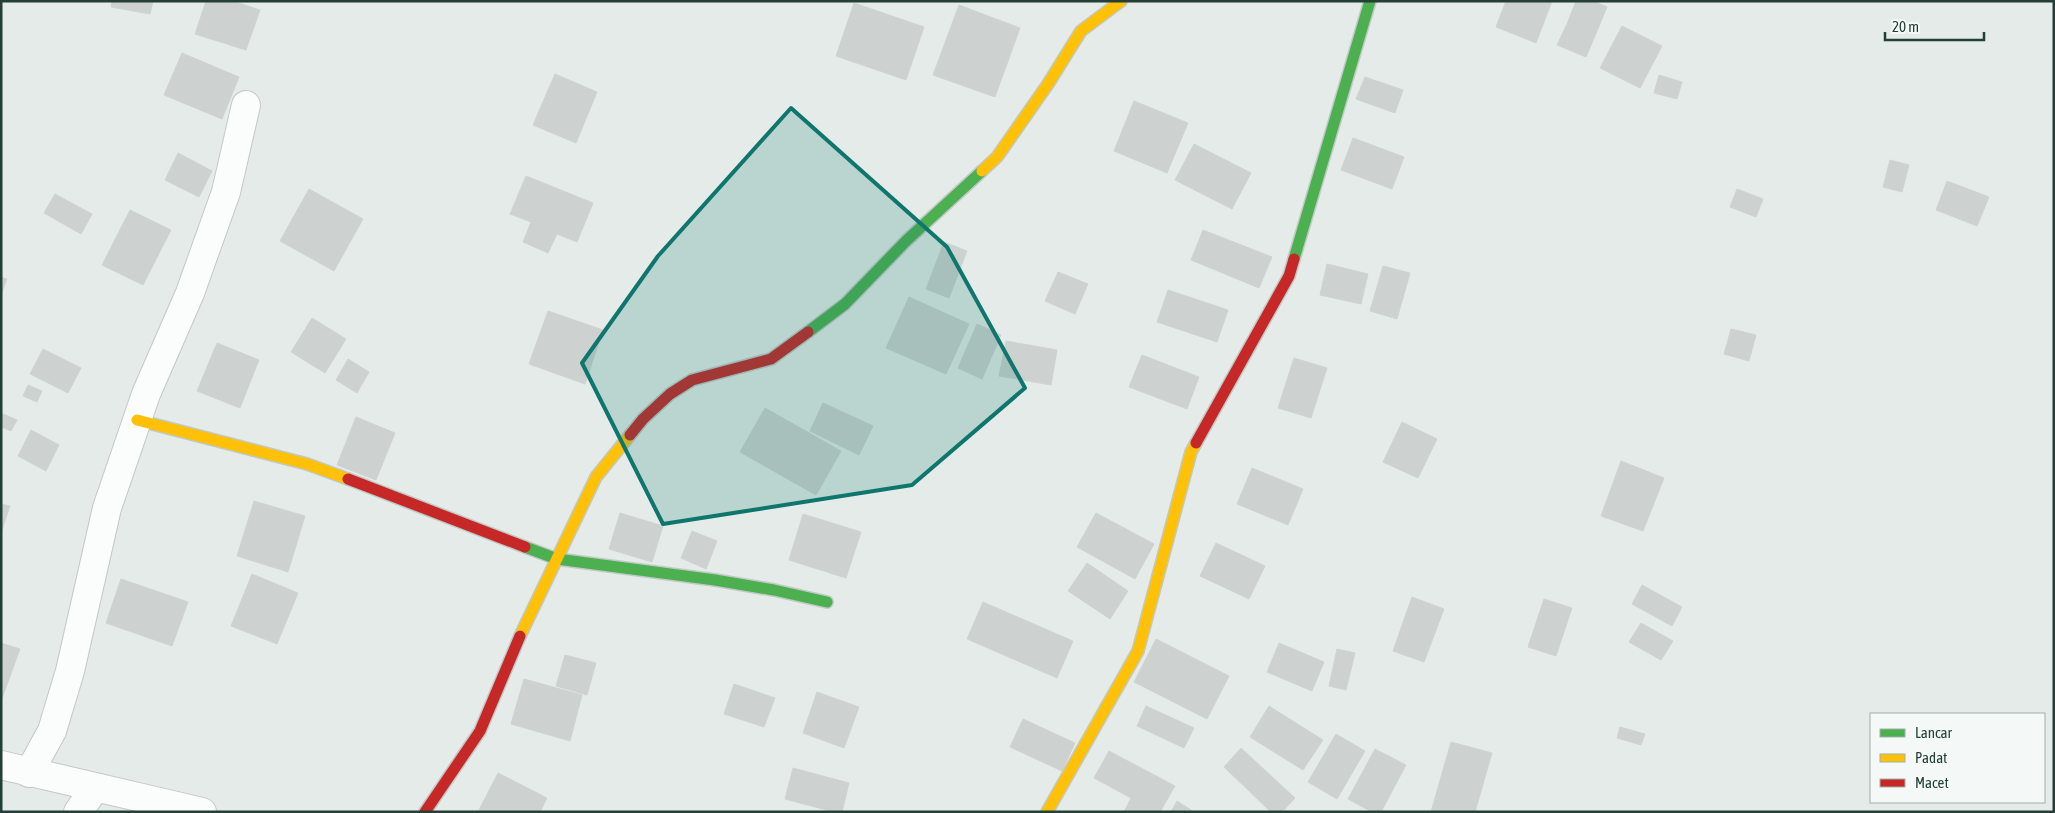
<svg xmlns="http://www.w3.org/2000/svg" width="2055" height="813" font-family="'Asap Condensed',sans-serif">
<rect width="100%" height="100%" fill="#e5ebe8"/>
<!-- building -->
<path fill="#cdd2d0" stroke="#ced4d1" d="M112,1h41l-3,13 -39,-7z
M206,1h27l27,9 -14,40 -51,-16z
M1506,1h46l-16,42 -40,-16z
M1576,1h17l14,6 -12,29 -28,-12z
M854,3l70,24 -18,53 -70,-24z
M959,5l61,23 -25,69 -62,-22z
M1567,24l28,12 -9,21 -29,-12z
M1622,26l40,20 -22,42 -40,-20z
M182,53l57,24 -17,42 -58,-24z
M555,74l42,18 -21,51 -43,-18z
M1659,75l23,7 -5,17 -23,-6z
M1365,77l38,13 -8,23 -39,-14z
M1134,101l54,22 -21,50 -53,-22z
M1353,138l51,19 -12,32 -51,-19z
M1194,144l57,29 -19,36 -57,-29z
M178,153l34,18 -13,26 -34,-17z
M1890,160l19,5 -7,27 -19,-5z
M526,176l67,27 -16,39 -20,-8 -9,19 -25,-11 8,-20 -21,-8z
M1947,181l42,16 -12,29 -41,-16z
M309,189l54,30 -29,52 -54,-30z
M1737,189l26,10 -7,18 -26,-10z
M55,194l37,20 -11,20 -37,-21z
M130,210l41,20 -28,55 -41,-20z
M1203,230l69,27 -13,31 -68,-28z
M944,242l23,9 -18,47 -23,-9z
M1327,264l41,10 -7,30 -41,-9z
M1383,266l27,7 -13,46 -27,-8z
M1058,272l30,12 -13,30 -30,-13z
M1,277l6,2 -6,16z
M1168,290l60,20 -11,32 -60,-20z
M909,297l60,27 -23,50 -60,-26z
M548,311l55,19 -18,54 -56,-20z
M312,318l34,21 -21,34 -34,-21z
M977,324l24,11 -19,44 -24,-11z
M1731,329l25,6 -7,26 -25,-7z
M1006,341l51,9 -6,35 -52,-9z
M217,343l42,17 -19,48 -43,-17z
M43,349l38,19 -13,25 -38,-19z
M1142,355l57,22 -12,32 -58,-22z
M1294,358l33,10 -16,50 -33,-10z
M348,359l21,13 -12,21 -21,-13z
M28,385l14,6 -5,11 -14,-6z
M823,403l50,23 -14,29 -49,-24z
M765,408l76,43 -25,44 -76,-43z
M1,413l16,7 -6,11 -10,-4z
M356,417l39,16 -19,47 -39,-15z
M1402,422l35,17 -19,39 -35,-16z
M31,430l28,15 -13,26 -28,-15z
M1621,461l43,17 -21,53 -42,-15z
M1252,468l51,21 -15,36 -51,-21z
M254,501l51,15 -17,56 -51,-16z
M1,504l9,2 -9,27z
M620,513l43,13 -11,36 -43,-13z
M1096,513l58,31 -19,35 -58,-32z
M803,514l58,18 -15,46 -57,-18z
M692,531l25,10 -11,28 -25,-11z
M1216,543l49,23 -16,33 -49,-23z
M1087,563l41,28 -18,28 -42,-28z
M252,574l46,19 -21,51 -46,-18z
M121,579l67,23 -16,44 -66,-23z
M1642,585l40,22 -10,19 -40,-22z
M1412,597l32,12 -20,53 -31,-11z
M1544,599l28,9 -16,48 -28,-9z
M983,602l90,39 -16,37 -90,-39z
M1641,623l32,18 -12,19 -32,-18z
M1156,639l73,37 -22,43 -73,-37z
M1,643l19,6 -19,52z
M1279,643l45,19 -12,29 -45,-19z
M1337,649l18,4 -9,37 -17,-4z
M565,655l31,8 -9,32 -31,-9z
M524,679l58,16 -12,46 -59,-17z
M734,684l41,14 -11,29 -40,-13z
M817,692l42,15 -15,41 -41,-15z
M1146,706l48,22 -10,20 -47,-22z
M1269,706l54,34 -20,30 -53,-33z
M1023,719l52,24 -13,28 -52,-24z
M1620,727l25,7 -4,11 -24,-7z
M1336,734l29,17 -28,48 -29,-17z
M1451,742l41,11 -17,59h-44z
M1241,748l54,50 -13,14h-11l-47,-45z
M1375,749l31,16 -25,47h-9l-24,-13z
M1109,751l66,35 -15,26h-36l7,-14 -37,-20z
M793,768l56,15 -7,29h-8l-49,-13z
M498,773l49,25 -7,14h-62z
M1177,801l17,11h-23z"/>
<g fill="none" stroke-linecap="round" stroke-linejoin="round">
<defs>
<path id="street" d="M1,765l201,47
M29,773l23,-42 18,-60 37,-163 39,-114 44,-101 36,-101 20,-87
M78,812l18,-25"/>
<path id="fast" d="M1294,259l76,-258
M808,332l37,-28 61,-63 76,-70
M525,547l32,12 158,21 59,10 53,12"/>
<path id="slow" d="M982,171l15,-14 51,-73 33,-53 40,-30
M137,420l170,44 41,15
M520,636l76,-159 34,-42
M1047,812l91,-161 53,-199 5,-9"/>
<path id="jam" d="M630,435l13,-16 27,-25 22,-14 79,-21 37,-27
M1196,443l93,-167 5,-17
M348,479l177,68
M425,812l55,-81 40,-95"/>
</defs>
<!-- street casing -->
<use href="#street" stroke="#c2c8c5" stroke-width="30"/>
<!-- fast casing -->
<use href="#fast" stroke="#c1c9c6" stroke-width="14"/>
<!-- slow casing -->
<use href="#slow" stroke="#c1c9c6" stroke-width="14"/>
<!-- jam casing -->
<use href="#jam" stroke="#c1c9c6" stroke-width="14"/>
<!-- street -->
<use href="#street" stroke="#fbfcfc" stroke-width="28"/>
<!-- fast -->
<use href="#fast" stroke="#4caf50" stroke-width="11"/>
<!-- slow -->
<use href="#slow" stroke="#ffc107" stroke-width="11"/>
<!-- jam -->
<use href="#jam" stroke="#c62828" stroke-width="11"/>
</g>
<!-- marked area -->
<path fill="#0f766e" fill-opacity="0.2" stroke="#0f766e" stroke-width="4" stroke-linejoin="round" d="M791,108l156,139 78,141 -113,97 -249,39 -81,-161 76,-107z"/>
<!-- border -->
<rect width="2055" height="813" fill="none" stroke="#233f37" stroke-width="5"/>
<!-- legend -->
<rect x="1870" y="713" width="175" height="90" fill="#f4f9f7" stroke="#a0afaa"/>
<rect x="1880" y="729" width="25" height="8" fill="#4caf50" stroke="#a0afaa"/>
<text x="1915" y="738" font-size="15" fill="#233f37">Lancar</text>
<rect x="1880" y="754" width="25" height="8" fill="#ffc107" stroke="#a0afaa"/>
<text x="1915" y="763" font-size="15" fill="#233f37">Padat</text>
<rect x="1880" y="779" width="25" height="8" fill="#c62828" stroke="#a0afaa"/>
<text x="1915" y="788" font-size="15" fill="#233f37">Macet</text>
<!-- scale -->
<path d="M1885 32v8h99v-8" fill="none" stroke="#233f37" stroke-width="2.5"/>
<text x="1892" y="32" font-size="15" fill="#233f37" stroke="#f4f9f7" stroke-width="4" paint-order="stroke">20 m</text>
</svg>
